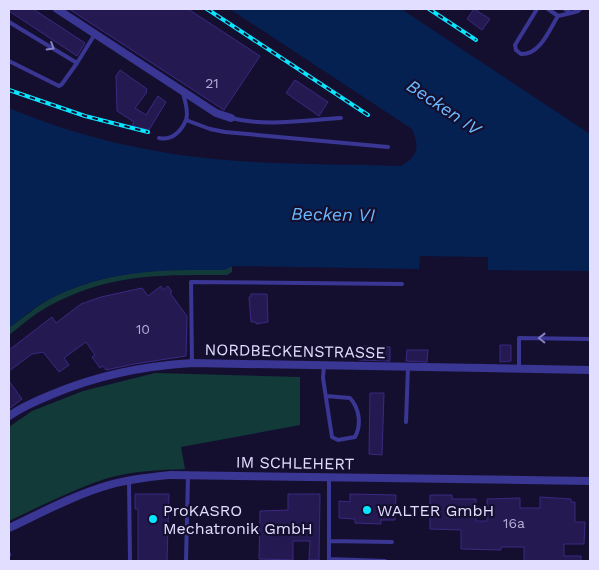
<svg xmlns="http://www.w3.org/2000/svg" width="599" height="570" font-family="'Work Sans',sans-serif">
<rect width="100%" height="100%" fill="#150f2f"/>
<!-- green -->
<path fill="#113a39" d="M232,267v5l-5,3c-67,0 -117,-2 -178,31 -15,8 -27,19 -40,29v-7c12,-9 24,-19 37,-27 57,-32 122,-32 186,-34z
M155,373l145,4v48l-119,22 4,22c-26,1 -52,2 -77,9 -34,11 -67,28 -99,43v-94l23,-16 51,-20z"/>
<!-- water -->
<path fill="#052152" d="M230,9h171l189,125v137l-102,-1v-13l-68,-1 -1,13 -186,-3 -8,4c-64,0 -120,-1 -179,31 -13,7 -25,18 -37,27v-220c68,29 143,46 217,52 58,5 117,4 175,6 17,-10 19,-19 11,-37z"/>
<!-- building -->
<path fill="#251952" stroke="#3b2981" d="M9,9h24l52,34 -8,13 -68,-45z
M69,9h119l72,47 -36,54z
M474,9l16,10 -8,11 -15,-11z
M120,70l27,19 -1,2 1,1 -12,16 11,7 12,-19 8,6 -17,28 -17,-4 2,-4 -17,-11 -1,-35z
M295,80l33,22 -9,14 -33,-23z
M161,286l2,4 5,-4 4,6 -2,1 17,23 -1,40 -52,8 -28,6 -3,-4 -3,2 -8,-11 3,-2 -9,-13 -22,16 5,7 -10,7 -16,-20 -11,2 -23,17v-21l43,-33 4,6 25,-19 20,-7 41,-9 6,8z
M251,294h16l1,28 -12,2v-2h-5l-2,-25h2z
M500,345h11v16l-11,1z
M359,346l31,1v14l-31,-1z
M407,350h21l-1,12 -21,-1z
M9,381l13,18 -13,10z
M370,393h14l-2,62 -13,-1z
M135,494h34l-2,67h-29v-52h-3z
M288,494h32l-1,66h-10l1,-19h-17v19l-34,-1 1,-48 28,-1z
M350,494l46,1 -1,25h-14v4l-26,-1v-4l-16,-1v-17l11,1z
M430,495h22v4h24v22h11v-22l33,-1v10h20v-11l31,2v3h4v20h10l-1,22h-20v12h17v5h-57v-14h-23v3l-40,-1v-19l-31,-1z"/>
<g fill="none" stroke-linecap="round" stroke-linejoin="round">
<!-- lane -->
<path stroke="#3a3693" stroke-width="4" d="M537,9l-22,36 1,5 5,4c19,1 28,-24 37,-38l13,-3
M548,9l10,7
M565,9l6,4 7,-2 2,-2
M9,22l68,41 18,-29
M9,61l50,25 3,-2 15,-21
M231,118c35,9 74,2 110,0
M186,120l24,9 15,3 163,15
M159,138c12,3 22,-6 27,-18 3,-8 -1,-19 -3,-27
M192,363l-1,-81 211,2
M324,365l-1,13 9,59 6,3 17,-3c7,-13 4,-29 -5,-39l-24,-2
M519,368v-30l71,1
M406,422l2,-55
M329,477v84
M129,480l1,81
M329,541l63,1
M9,554v1
M329,559l56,2
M186,561l2,-85"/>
<!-- street -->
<path stroke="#3a3693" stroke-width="8" d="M57,9l159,104 15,5
M9,416c13,-9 29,-16 44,-22 45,-19 90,-28 139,-31l398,7
M9,528c32,-15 65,-33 100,-43 20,-6 41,-8 61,-10l420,6"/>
<defs>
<path id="rail" d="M207,9l161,106
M429,9l47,31
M9,90l76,26 63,16"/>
</defs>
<!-- rail casing -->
<use href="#rail" stroke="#0ae5ff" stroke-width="4"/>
<!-- rail -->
<use href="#rail" stroke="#150f2f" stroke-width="2" stroke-dasharray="5.5" stroke-linecap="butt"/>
</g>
<!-- one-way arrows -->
<defs><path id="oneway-chevron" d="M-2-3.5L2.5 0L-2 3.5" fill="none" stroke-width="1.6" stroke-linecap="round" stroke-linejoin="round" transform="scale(1.25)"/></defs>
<g stroke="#8682c4">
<use href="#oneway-chevron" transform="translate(51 47) rotate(31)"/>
<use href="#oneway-chevron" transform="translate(542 338) rotate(-179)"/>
</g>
<!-- markers -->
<g fill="#0ae5ff" stroke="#150f2f" stroke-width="2">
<circle cx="367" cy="510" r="5"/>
<circle cx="153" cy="519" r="5"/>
</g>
<g text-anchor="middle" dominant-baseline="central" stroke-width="4.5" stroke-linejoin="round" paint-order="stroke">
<!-- number labels -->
<g font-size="14" fill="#b3add4">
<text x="212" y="83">21</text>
<text x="143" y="329">10</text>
<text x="514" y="523">16a</text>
</g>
<!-- street labels -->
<g font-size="16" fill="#e2deff" stroke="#150f2f">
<text transform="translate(295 351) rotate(1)">NORDBECKENSTRASSE</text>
<text transform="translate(295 463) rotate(1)">IM SCHLEHERT</text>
</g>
<!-- poi labels -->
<g font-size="16" fill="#e2deff" stroke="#150f2f" text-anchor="start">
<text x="163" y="510">ProKASRO<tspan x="163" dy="18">Mechatronik GmbH</tspan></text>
<text x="377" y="510">WALTER GmbH</text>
</g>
<!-- water labels -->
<g font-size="18" font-style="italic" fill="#6cbaff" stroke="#150f2f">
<text transform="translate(444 107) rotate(34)">Becken IV</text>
<text transform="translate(333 214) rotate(1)">Becken VI</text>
</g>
</g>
<!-- border -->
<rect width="599" height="570" fill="none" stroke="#e2deff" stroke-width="20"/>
</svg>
